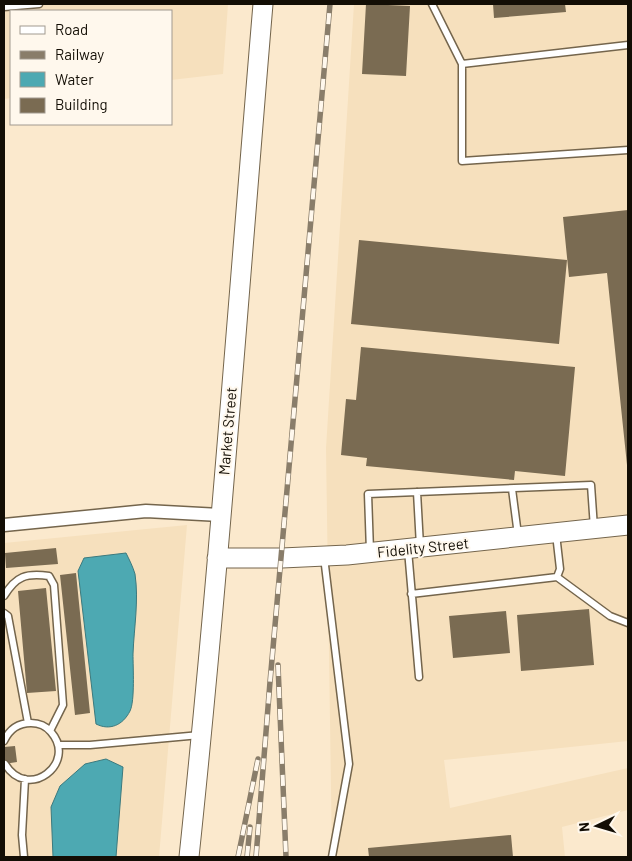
<svg xmlns="http://www.w3.org/2000/svg" width="632" height="861" font-family="Barlow,sans-serif">
<rect width="100%" height="100%" fill="#fbe9cd"/>
<!-- built -->
<path fill="#f6e0bd" d="M4,4h224l-5,70 -52,6v-69h-160v87l-7,1z
M354,4h274v737l-184,19 6,48 178,-40v42l-66,17 3,30h-233l-6,-409z
M187,525l-28,332h-155v-314z"/>
<!-- water -->
<path fill="#4da9b2" stroke="#3c7a7e" d="M126,553c3,6 7,14 9,21 4,27 -1,53 -2,80 0,13 2,47 -3,57 -7,14 -20,20 -34,13l-18,-153 6,-13z
M106,759l17,8 -7,90h-63l-2,-50 9,-21 25,-22z"/>
<!-- building -->
<path fill="#7a6b52" d="M366,4l44,2 -4,70 -44,-2z
M493,4h72l1,8 -72,6z
M628,210v255h-1l-20,-192 -38,4 -6,-60z
M359,240l208,20 -8,84 -208,-20z
M361,347l214,20 -10,109 -50,-5 -1,9 -148,-14 1,-8 -26,-3 5,-56 10,1z
M56,548l2,16 -52,4 -1,-15z
M76,573l14,140 -15,2 -15,-140z
M46,588l10,103 -29,2 -9,-102z
M589,609l5,56 -73,6 -4,-56z
M506,611l4,42 -57,5 -4,-42z
M15,746l2,16 -13,2v-17z
M511,835l2,22h-144l-1,-9z"/>
<g fill="none" stroke-linecap="round" stroke-linejoin="round">
<defs>
<path id="service" d="M432,4l30,60 166,-19
M4,7l35,-3
M462,64v97l166,-11
M512,489l6,46
M417,492l3,54
M408,550l11,127
M370,551l-2,-57 223,-9 3,43
M324,557l25,207 -17,93
M557,577l53,39 18,7
M411,594l146,-17 3,-8 -4,-35
M4,596c12,-20 22,-23 45,-20l5,9 9,120 -13,26
M4,613l4,3 20,107
M4,741c5,-11 14,-18 27,-18 8,0 15,3 20,9 27,31 -23,70 -46,32
M58,745h32l110,-10
M24,857l-2,-22 3,-56"/>
<path id="minor" d="M4,525l142,-14 74,4"/>
<path id="secondary" d="M217,558h65l65,-3 281,-30
M189,857c30,-284 50,-569 74,-853"/>
</defs>
<!-- service casing -->
<use href="#service" stroke="#74654c" stroke-width="9"/>
<!-- minor casing -->
<use href="#minor" stroke="#74654c" stroke-width="15"/>
<!-- secondary casing -->
<use href="#secondary" stroke="#74654c" stroke-width="21"/>
<!-- service -->
<use href="#service" stroke="#fff" stroke-width="6"/>
<!-- minor -->
<use href="#minor" stroke="#fff" stroke-width="12"/>
<!-- secondary -->
<use href="#secondary" stroke="#fff" stroke-width="19"/>
<defs>
<path id="rail" d="M278,665l8,192
M238,857l20,-98
M247,857l3,-30
M256,857l14,-175 60,-678"/>
</defs>
<!-- rail casing -->
<use href="#rail" stroke="#897d6a" stroke-width="5.5"/>
<!-- rail -->
<use href="#rail" stroke="#fff8ed" stroke-width="4" stroke-dasharray="11" stroke-linecap="butt"/>
</g>
<g text-anchor="middle" dominant-baseline="central" stroke-width="4" stroke-linejoin="round" paint-order="stroke">
<!-- street labels -->
<g font-size="15" fill="#130e05" stroke="#fff8ed">
<text transform="translate(227 431) rotate(-85)">Market Street</text>
<text transform="translate(423 547) rotate(-6)">Fidelity Street</text>
</g>
</g>
<!-- border -->
<rect width="632" height="861" fill="none" stroke="#130e05" stroke-width="10"/>
<!-- legend -->
<rect x="10" y="10" width="162" height="115" fill="#fff8ed" stroke="#a19a90"/>
<rect x="20" y="26" width="25" height="8" fill="#ffffff" stroke="#a19a90"/>
<text x="55" y="35" font-size="15" fill="#130e05">Road</text>
<rect x="20" y="51" width="25" height="8" fill="#897d6a" stroke="#a19a90"/>
<text x="55" y="60" font-size="15" fill="#130e05">Railway</text>
<rect x="20" y="72" width="25" height="15" fill="#4da9b2" stroke="#a19a90"/>
<text x="55" y="85" font-size="15" fill="#130e05">Water</text>
<rect x="20" y="98" width="25" height="15" fill="#7a6b52" stroke="#a19a90"/>
<text x="55" y="110" font-size="15" fill="#130e05">Building</text>
<!-- north arrow -->
<g transform="translate(597 826) rotate(265)" stroke="#fff8ed" stroke-width="4" paint-order="stroke">
<path d="M0-4L9 19L0 12L-9 19Z" fill="#130e05"/>
<text y="-8" font-size="14" font-weight="bold" text-anchor="middle" fill="#130e05">N</text>
</g>
</svg>
